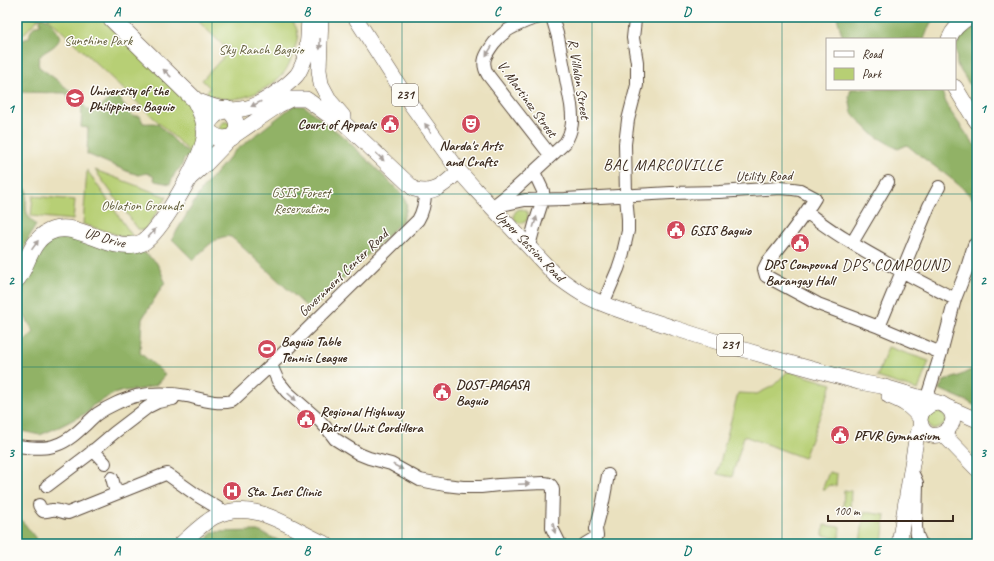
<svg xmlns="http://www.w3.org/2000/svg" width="994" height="561" font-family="Caveat,sans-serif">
<rect width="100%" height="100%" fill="#fdfcf7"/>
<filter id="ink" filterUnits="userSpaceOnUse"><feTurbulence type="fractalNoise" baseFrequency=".025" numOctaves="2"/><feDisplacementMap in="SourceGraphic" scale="8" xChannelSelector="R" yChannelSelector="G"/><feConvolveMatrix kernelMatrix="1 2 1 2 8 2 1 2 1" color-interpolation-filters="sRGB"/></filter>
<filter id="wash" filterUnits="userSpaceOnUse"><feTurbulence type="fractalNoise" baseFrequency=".012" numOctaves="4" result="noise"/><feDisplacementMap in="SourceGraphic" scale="16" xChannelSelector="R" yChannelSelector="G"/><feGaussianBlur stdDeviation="0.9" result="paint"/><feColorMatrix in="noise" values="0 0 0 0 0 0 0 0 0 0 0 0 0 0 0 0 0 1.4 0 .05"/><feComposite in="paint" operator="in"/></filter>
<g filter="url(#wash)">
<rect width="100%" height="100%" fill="#eae1bf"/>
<!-- green -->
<path fill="#b7cf74" stroke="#797c49" d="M17,17h23l-23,24z
M47,17h53l93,90 7,14 -7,34z
M205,17h85c2,4 6,9 7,13 2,7 -1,15 -3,21 -3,9 -6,18 -13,25 -17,17 -53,33 -75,16l4,-4 -8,-8 27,-29 -30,-29z
M224,122h4l6,8 -14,2c-1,-5 0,-7 4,-10z
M87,170l46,67 -5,1 -4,-1 -41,-13z
M95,170l72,27 -22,33 -7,-1z
M33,196l42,4 -2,20 -42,-4z
M514 216a7 7 0 1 1 14 0a7 7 0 1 1-14 0Z
M888,347l41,14 -11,29 -41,-13z
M788,371l44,13 -28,74 -60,-22 -12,41 -15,-3 21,-81 19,1 16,-8z
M935,411c8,1 11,4 12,12l-15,7 -6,-10 3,-6z
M829,472l8,2 -1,12 -6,-1 -6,5h-2z
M844,490l7,1 -1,18 -7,-1z
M864,512l21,3 -3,29h-22z
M824,525l16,2 -1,12 -16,-4z"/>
<!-- forest -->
<path fill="#91b266" stroke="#666e42" d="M41,17c10,0 15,13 19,20 -1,2 -1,4 -3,6 -7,9 -22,9 -18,24 13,9 25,18 36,29 6,6 11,13 18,18l19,-18 3,-1c6,2 7,8 11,13 2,3 5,6 7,8h7l3,7c5,1 10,-1 15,1l24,24 11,7 -9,4 -3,8 -6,6 -5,11 -15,-3 -2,-5 -6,-3 -8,2 -10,-3 -42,-18 1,-26 -7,-1 1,-22 -12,-3 -4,-9 -49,-1v-49l2,-2 10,-3c2,-9 3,-12 12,-14l-1,-3z
M837,17h98l-5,7 -6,15h-81z
M977,24v72l-20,-31 -1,-19 7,-12z
M851,89h90l7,19 24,34 5,5v56c-20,-24 -47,-38 -70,-58l-9,4 -26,-15 -20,-21 -3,-16z
M294,105l10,1 41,32 55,54c10,11 7,17 2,29l-91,90 -75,-70c0,0 -5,-4 -5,-4 -14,-4 -29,15 -38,23l-21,-21 30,-50 32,-37z
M17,184l10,6c0,8 -3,20 2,27 1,3 5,5 7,8l-8,14 -11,24v-15l3,-28 -3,-1z
M70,235l72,16 14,11 4,7 5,13 -23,37 -2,34 18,15 7,7 -9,10 -13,4 -19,2 -11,3 -21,12 -4,6 -27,14 -21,9 -23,-5v-63l5,-7 -5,-10v-2l17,-16 -17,-29v-22l28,-39 11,-5z
M977,367v40l-10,-6 -28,-12 5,-8 15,-5z
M17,517l7,6 16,21h-23z
M258,531l28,13h-82l8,-12z"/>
</g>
<g filter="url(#ink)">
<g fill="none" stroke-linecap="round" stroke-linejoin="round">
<defs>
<path id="minor" d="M540,17c-9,2 -30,10 -37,17 -3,2 -6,6 -9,9 -8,11 -14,19 -6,32l63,81
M496,204l19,-15 50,-46c8,-13 8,-23 6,-38l-13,-68 -6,-20
M492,207l33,-7 40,-1 106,-6 48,-1 61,-4 13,1 7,1 15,8c-14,23 -31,44 -48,65l-3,6 2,7 52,28 61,23 62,26
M806,212c14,10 27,20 41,28 35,22 71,40 108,59
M852,243l36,-61
M529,246l6,-22 8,-25v-8l-9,-19
M603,304l15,-35 4,-12 6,-26v-12l-2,-23 -1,-52 3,-24 9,-35v-23l-4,-24 2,-18 1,-3
M879,327l50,-121 10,-19
M271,365l7,16 9,11 33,29 9,10 6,8 24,15 10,4 22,6 29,16 25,5 18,2h18l18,-2 45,-2c5,0 8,2 9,7l-1,38 8,16
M925,407l2,-10 14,-44 14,-54 11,-28 8,-26
M17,446c12,1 27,4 39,-1 16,-5 28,-20 41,-31 10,-7 27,-15 39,-18 16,-3 35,-3 51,0 14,3 30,9 45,5l39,-36 147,-145c6,-10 7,-18 7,-28
M93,450l12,13
M911,473l3,3 3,7 -1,44 1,8 4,9
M112,478l4,15
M47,486l41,-31 26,-22 34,-26 10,-5 15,-3
M39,505c0,1 3,5 4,6 3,1 6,-1 9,-1 6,-1 11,3 16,3l95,-38 4,-1 31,22 20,12 6,5
M585,544l10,-6 2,-2 -1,-7 7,-27 5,-27"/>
<path id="major" d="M321,17l-2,53 2,14 9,17 13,15v6
M355,17l55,86 49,68 16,18 80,86c11,8 21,16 33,22 27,14 58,21 86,31 55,18 111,34 167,49l18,5 22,4 61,18c30,16 -11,48 -21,21 -4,-12 6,-21 17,-22
M949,39c4,-10 12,-17 21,-22
M955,87l17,28 5,7
M195,100c10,3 20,8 30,9 6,1 15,1 22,-1 13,-3 39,-21 49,-32 3,-3 5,-8 7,-13 6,-14 5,-31 6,-46
M232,137l47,-32 12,-6h15l3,2 26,19 8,2 71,67c20,7 31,-5 45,-18
M189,179l17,-15 26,-27c8,-12 5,-19 -6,-28
M889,396c15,6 21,10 31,22
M945,406l32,14
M943,434l34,35
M181,544c9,-8 22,-21 33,-27 39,-21 78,13 112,27
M899,544l17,-104 5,-16"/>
<path id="highway" d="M226,109c-12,5 -16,9 -21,20 8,7 16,13 27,8
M17,279c11,-15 13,-38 32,-47 27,-13 57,18 86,13 4,-1 8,-2 11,-5 18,-15 55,-79 59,-102 2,-15 -4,-26 -10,-38l-85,-83"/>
</defs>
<!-- minor casing -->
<use href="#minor" stroke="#554536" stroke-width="14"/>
<!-- major casing -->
<use href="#major" stroke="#554536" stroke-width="16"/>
<!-- highway casing -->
<use href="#highway" stroke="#554536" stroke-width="18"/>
<!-- minor -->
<use href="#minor" stroke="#fff" stroke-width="12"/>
<!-- major -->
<use href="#major" stroke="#fff" stroke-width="15"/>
<!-- highway -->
<use href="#highway" stroke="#fff" stroke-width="17"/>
</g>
<!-- one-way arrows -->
<defs><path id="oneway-solid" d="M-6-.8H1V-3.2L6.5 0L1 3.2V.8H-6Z"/></defs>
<g fill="#a79f9a">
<use href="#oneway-solid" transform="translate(320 44) rotate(91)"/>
<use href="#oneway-solid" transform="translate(489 51) rotate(123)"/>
<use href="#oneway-solid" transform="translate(167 73) rotate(-136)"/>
<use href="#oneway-solid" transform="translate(256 104) rotate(153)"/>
<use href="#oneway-solid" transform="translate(428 128) rotate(-126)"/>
<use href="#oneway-solid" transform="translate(380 157) rotate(44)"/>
<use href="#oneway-solid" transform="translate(535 222) rotate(-72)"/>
<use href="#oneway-solid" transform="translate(152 233) rotate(-49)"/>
<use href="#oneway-solid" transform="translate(35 245) rotate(-55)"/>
<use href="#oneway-solid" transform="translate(292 397) rotate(42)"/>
<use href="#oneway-solid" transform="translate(398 467) rotate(28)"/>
<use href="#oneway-solid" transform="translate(524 484) rotate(-3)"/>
<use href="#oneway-solid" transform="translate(554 528) rotate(78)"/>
</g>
</g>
<!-- grid -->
<path fill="none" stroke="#0f766e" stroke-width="1" stroke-opacity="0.55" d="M212,17v527M402,17v527M592,17v527M782,17v527M17,194h960M17,367h960"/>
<!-- icons -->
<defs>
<symbol id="university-disc" viewBox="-11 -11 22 22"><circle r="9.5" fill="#d1495b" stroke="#fdfcf7"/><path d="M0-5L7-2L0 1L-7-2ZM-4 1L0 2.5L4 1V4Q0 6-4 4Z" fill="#fff"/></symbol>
<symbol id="civic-disc" viewBox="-11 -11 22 22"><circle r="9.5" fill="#d1495b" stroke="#fdfcf7"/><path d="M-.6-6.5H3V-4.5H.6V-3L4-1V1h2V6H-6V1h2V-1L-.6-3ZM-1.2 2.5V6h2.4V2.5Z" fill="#fff"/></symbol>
<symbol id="theatre-disc" viewBox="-11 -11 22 22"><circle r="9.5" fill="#d1495b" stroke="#fdfcf7"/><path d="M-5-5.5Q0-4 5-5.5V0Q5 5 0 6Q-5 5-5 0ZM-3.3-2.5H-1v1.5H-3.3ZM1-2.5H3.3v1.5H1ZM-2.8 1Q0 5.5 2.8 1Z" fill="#fff"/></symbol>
<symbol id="stadium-disc" viewBox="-11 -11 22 22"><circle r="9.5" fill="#d1495b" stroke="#fdfcf7"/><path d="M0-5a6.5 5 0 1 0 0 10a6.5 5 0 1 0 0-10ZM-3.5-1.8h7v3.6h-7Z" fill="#fff"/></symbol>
<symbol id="hospital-disc" viewBox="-11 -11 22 22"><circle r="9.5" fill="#d1495b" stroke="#fdfcf7"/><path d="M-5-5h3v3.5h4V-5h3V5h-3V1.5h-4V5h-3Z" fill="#fff"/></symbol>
</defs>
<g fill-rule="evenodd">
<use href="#university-disc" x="64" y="87" width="22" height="22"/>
<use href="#civic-disc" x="379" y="113" width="22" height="22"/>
<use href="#theatre-disc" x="460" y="113" width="22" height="22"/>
<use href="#civic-disc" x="665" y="219" width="22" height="22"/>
<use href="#civic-disc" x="789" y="232" width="22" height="22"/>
<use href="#stadium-disc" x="256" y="338" width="22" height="22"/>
<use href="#civic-disc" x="431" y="381" width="22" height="22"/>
<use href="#civic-disc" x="295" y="408" width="22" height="22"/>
<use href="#civic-disc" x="829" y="424" width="22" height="22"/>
<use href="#hospital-disc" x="221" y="480" width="22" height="22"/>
</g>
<g text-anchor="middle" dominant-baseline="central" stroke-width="3" stroke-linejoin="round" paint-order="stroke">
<!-- shield labels -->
<g fill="#fdfcf7" stroke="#75695f" stroke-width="1">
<rect x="392" y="84" width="26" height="22" rx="3"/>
<rect x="717" y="334" width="26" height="22" rx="3"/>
</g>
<g font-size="13" font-weight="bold" fill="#3b2a1e">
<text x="405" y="95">231</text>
<text x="730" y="345">231</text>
</g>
<!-- park labels -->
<g font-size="14" fill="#605c38" stroke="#fdfcf7">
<text x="98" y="40">Sunshine Park</text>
<text x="261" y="49">Sky Ranch Baguio</text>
<text x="301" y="192">GSIS Forest<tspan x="301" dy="16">Reservation</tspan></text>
<text x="142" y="205">Oblation Grounds</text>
</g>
<!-- street labels -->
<g font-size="14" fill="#3b2a1e" stroke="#fdfcf7">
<text transform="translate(579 79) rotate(81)">R. Villalon Street</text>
<text transform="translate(527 99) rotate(54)">V. Martinez Street</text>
<text transform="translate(764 176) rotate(-1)">Utility Road</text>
<text transform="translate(105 238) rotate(15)">UP Drive</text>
<text transform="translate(530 246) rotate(46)">Upper Session Road</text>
<text transform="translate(343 273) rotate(-44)">Government Center Road</text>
</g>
<!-- poi labels -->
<g font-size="14" font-weight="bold" fill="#3b2a1e" stroke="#fdfcf7" text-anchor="start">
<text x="89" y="90">University of the<tspan x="89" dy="16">Philippines Baguio</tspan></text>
<text x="376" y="124" text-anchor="end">Court of Appeals</text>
<text x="471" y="145" text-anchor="middle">Narda's Arts<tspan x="471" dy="16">and Crafts</tspan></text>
<text x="690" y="230">GSIS Baguio</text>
<text x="800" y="264" text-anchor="middle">DPS Compound<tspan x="800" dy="16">Barangay Hall</tspan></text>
<text x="281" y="341">Baguio Table<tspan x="281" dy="16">Tennis League</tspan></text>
<text x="456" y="384">DOST-PAGASA<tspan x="456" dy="16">Baguio</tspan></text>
<text x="320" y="411">Regional Highway<tspan x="320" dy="16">Patrol Unit Cordillera</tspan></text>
<text x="854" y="435">PFVR Gymnasium</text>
<text x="246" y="491">Sta. Ines Clinic</text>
</g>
<!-- quarter labels -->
<g font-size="16" letter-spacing="1" fill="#3b2a1e" stroke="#fdfcf7">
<text x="663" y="165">BAL MARCOVILLE</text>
<text x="896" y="265">DPS COMPOUND</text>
</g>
</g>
<!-- margin -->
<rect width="994" height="561" fill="none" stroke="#fdfcf7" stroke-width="44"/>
<!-- legend -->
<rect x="826" y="38" width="130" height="52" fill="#fdfcf7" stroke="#afa8a0"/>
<rect x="834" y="51" width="20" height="6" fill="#ffffff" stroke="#afa8a0"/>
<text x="862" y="58" font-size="12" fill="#3b2a1e">Road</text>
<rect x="834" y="68" width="20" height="12" fill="#b7cf74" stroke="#afa8a0"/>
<text x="862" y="78" font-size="12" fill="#3b2a1e">Park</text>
<!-- scale -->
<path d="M828 515v6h125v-6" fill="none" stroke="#3b2a1e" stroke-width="2"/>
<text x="834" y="515" font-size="12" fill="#3b2a1e" stroke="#fdfcf7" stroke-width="3" paint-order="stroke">100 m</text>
<rect x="22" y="22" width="950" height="517" fill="none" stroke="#0f766e" stroke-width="1.5"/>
<g font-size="13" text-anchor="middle" font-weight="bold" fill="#0f766e">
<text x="117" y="16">A</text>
<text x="307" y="16">B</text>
<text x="497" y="16">C</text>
<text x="687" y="16">D</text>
<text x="877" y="16">E</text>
<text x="11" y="113">1</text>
<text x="983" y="113">1</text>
<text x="11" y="285">2</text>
<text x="983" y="285">2</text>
<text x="11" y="457">3</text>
<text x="983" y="457">3</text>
<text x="117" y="555">A</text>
<text x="307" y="555">B</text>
<text x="497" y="555">C</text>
<text x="687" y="555">D</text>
<text x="877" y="555">E</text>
</g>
</svg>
